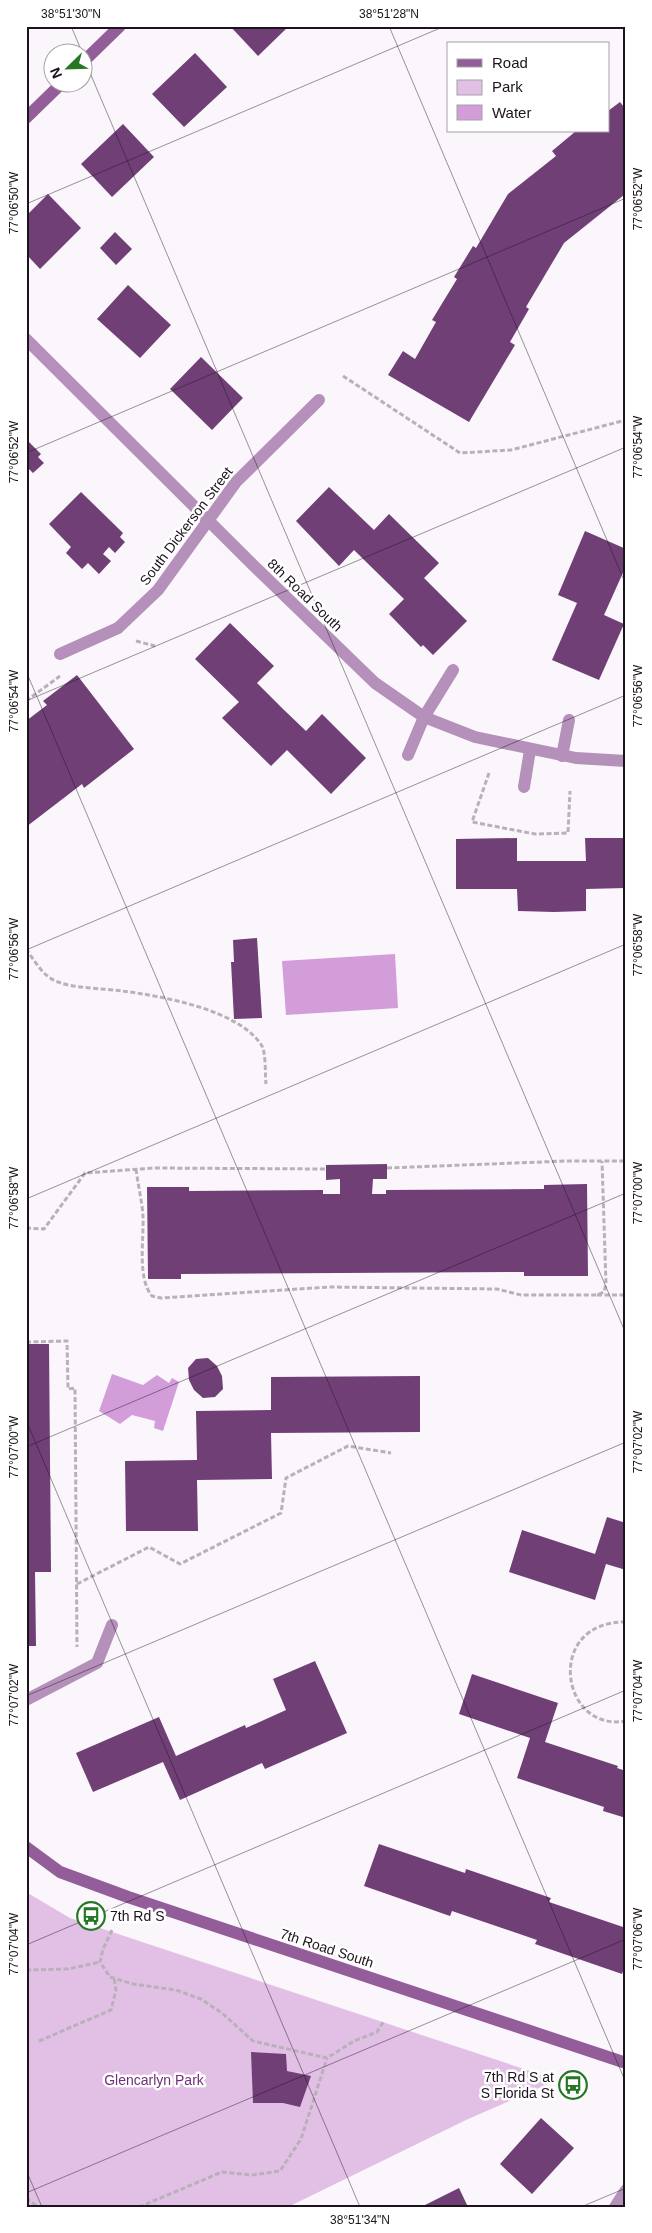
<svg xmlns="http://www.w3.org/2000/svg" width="652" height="2233" font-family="Arial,sans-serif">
<rect width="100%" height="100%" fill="#fbf6fc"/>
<!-- green -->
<path fill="#e2bfe5" d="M26,1892l44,26 487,162 -91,40 -178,87h-262z"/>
<!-- water -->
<path fill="#d39dda" d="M395,954l3,54 -112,7 -4,-54z
M112,1374l31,11 14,-10 12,8 3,-5 7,4 -16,49 -9,-3 1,-7 -23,-6 -12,9 -21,-13z"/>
<!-- building -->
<path fill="#6f3f76" d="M230,26h59l-31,30z
M195,53l32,34 -43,40 -32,-33z
M620,102l4,5 2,-2v93l-2,-3 -60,48 -38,64 3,2 -19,33 5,3 -46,77 -81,-47 15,-24 12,8 21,-37 -4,-2 25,-41 -3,-2 19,-31 3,2 32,-54 48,-38 -4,-5 24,-20h32v-20z
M123,124l31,33 -42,40 -31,-33z
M48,194l33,34 -41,41 -14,-15v-38z
M115,232l17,17 -16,16 -16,-17z
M128,285l43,40 -31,33 -43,-39z
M201,357l42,41 -31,32 -42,-41z
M26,439l15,15 -3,3 6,6 -11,10 -5,-5 -2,2z
M329,487l45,43 15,-16 50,49 -15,15 43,43 -34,34 -10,-10 -2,2 -32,-33 15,-15 -50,-49 -15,16 -43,-45z
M81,492l42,41 -3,4 5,5 -10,11 -6,-6 -6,7 8,7 -12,13 -11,-11 -6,6 -16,-16 5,-6 -22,-23z
M585,531l41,18v17l-22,49 20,9 -25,56 -47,-20 25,-57 -19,-8z
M230,623l44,43 -17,17 26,26 23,22 16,-17 44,44 -35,36 -44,-44 -16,16 -49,-48 17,-16 -44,-43z
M77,675l57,74 -50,39 -2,-4 -56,43v-106l21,-16 -4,-4z
M517,838v23h69l-1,-23h41v50l-40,1v22l-32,1 -36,-1 -1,-22h-61v-50z
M257,938l5,80 -28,1 -3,-57h3l-1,-22z
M387,1164v15h-14l-1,15h14v-4l158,-1v-4l43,-1 1,92h-64v-4l-343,2v5h-33l-1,-92h42v4l134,-1v4h17v-15l-14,1v-15z
M26,1344h23l2,228h-16l1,74h-10z
M208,1358l9,8 5,10 1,13 -8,8 -12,1 -9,-8 -5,-10 -1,-12 8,-9z
M420,1376v56l-149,1 1,46 -75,1 1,51h-72l-1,-70 72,-1 -1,-49 75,-1v-33z
M607,1517l19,6v47l-20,-6 -11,36 -86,-28 13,-42 73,24z
M315,1661l32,72 -82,36 -3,-6 -82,37 -17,-38 -70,30 -17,-39 83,-36 17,39 69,-31 1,3 40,-18 -13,-31z
M472,1674l86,29 -13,39 73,24 -1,2 9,3v47l-23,-7 1,-4 -87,-29 13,-40 -71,-24z
M379,1844l86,29 1,-4 85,29 -2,4 77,26v35l-4,11 -87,-30 2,-4 -85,-29 -2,5 -86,-30z
M251,2052l35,2 1,17 24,5 -11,31 -17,-4h-30z
M541,2118l33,30 -42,46 -32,-30z
M459,2188l9,19h-47z"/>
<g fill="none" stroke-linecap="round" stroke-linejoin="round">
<!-- path -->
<path stroke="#b8b1b9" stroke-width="3" stroke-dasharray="5 2.5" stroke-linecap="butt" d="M343,376l117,77 51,-3 115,-30
M136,641l19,5
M26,701l34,-25
M489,773l-17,49 63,12 33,-1 2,-42
M26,949c9,12 17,28 32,33 19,7 44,6 64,9 40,5 118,19 140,55 4,7 3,29 4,38
M387,1168l179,-7h60
M136,1169c2,16 6,32 7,47 1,24 -6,62 9,80l9,2 168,-11 168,2 24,6h76l7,-3 2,-8 -4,-123
M26,1228l18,1 41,-56 69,-5 172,1
M597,1295h29
M26,1342l41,-1 1,48 7,-1 2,259
M77,1584l72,-37 31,17 101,-51 5,-35 62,-32 43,7
M626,1622c-82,-1 -66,111 0,99
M112,1930l-9,19 -3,13 10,15 23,7 43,6 25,9 21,14 31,28 74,17 27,-17 23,-9 7,-11
M26,1970l42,-1 32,-7
M39,2041l72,-31 5,-20 -2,-12
M26,2198l12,9
M139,2207l83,-35 30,3 28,-4 21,-32 26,-81"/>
<!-- lane -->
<path stroke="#b590ba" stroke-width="12" d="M60,654l58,-26
M408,755l16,-38 29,-47
M562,756l7,-36
M524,787l6,-37
M26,1700l71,-37 15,-38"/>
<!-- street -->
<path stroke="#b590ba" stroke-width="12" d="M26,339l225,224 124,120 49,34 51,20 101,21 50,3
M118,628l40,-38 78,-108 83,-82
M615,2207l11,-17"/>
<!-- secondary -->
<path stroke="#935d9a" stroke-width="12" d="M82,63l38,-37
M26,118l37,-36
M26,1847l34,25 68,25 498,166"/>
</g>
<!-- ticks -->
<path fill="none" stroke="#1c131d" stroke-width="1" stroke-opacity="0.45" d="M71,26l11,26M389,26l237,559M82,54l544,1280M26,204l419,-178M26,453l600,-255M26,671l600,1412M26,701l600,-254M26,950l600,-255M26,1199l600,-255M26,1420l334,787M26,1447l600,-254M26,1696l600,-254M26,1945l600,-255M26,2170l16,37M26,2193l600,-254M581,2207l45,-19"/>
<!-- icons -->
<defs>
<symbol id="bus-ring" viewBox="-11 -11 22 22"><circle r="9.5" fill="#fff" stroke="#247723" stroke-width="1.5"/><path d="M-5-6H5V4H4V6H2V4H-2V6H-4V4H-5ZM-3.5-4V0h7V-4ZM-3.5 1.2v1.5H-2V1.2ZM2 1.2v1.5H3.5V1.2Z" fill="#247723"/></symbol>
</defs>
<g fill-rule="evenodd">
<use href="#bus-ring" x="75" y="1900" width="32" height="32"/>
<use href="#bus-ring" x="557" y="2069" width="32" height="32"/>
</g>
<g text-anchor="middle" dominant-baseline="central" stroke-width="5" stroke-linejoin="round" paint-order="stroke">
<!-- street labels -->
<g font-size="14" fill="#1c131d" stroke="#fff">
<text transform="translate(186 526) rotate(-53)">South Dickerson Street</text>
<text transform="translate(305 595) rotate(44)">8th Road South</text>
<text transform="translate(327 1948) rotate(18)">7th Road South</text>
</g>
<!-- poi labels -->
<g font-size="14" fill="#1c131d" stroke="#fff" text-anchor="start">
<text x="110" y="1916">7th Rd S</text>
<text x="554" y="2077" text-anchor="end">7th Rd S at<tspan x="554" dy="16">S Florida St</tspan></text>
</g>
<!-- park labels -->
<g font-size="14" fill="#703078" stroke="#fff">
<text x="154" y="2080">Glencarlyn Park</text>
</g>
</g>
<!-- border -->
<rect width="652" height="2233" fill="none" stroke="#ffffff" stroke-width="55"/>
<!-- legend -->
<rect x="447" y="42" width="162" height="90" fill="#ffffff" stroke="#a4a1a5"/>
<rect x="457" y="59" width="25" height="8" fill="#935d9a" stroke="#a4a1a5"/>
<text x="492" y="68" font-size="15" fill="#1c131d">Road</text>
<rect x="457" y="80" width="25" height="15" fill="#e2bfe5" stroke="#a4a1a5"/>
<text x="492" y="92" font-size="15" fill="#1c131d">Park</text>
<rect x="457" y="105" width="25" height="15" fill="#d39dda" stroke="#a4a1a5"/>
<text x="492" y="118" font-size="15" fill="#1c131d">Water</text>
<!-- north arrow -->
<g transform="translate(68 68) rotate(247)"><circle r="24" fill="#ffffff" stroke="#a4a1a5"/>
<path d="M0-4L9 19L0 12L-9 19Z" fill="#247723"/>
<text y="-8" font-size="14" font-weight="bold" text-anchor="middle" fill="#1c131d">N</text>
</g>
<rect x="28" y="28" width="596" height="2178" fill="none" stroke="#1c131d" stroke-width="2"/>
<g font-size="12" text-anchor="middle" fill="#1c131d">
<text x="71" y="18">38°51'30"N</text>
<text x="389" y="18">38°51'28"N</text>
<text transform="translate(638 199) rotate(-90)" y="4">77°06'52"W</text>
<text transform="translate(14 203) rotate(-90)" y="4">77°06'50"W</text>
<text transform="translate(638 447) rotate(-90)" y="4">77°06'54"W</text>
<text transform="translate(14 452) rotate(-90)" y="4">77°06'52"W</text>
<text transform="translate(638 696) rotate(-90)" y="4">77°06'56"W</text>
<text transform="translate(14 701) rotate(-90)" y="4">77°06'54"W</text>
<text transform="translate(638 945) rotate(-90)" y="4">77°06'58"W</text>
<text transform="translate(14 949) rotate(-90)" y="4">77°06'56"W</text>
<text transform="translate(638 1193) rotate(-90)" y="4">77°07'00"W</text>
<text transform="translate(14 1198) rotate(-90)" y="4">77°06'58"W</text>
<text transform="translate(638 1442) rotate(-90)" y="4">77°07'02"W</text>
<text transform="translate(14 1447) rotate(-90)" y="4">77°07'00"W</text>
<text transform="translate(638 1691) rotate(-90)" y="4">77°07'04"W</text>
<text transform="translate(14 1695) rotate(-90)" y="4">77°07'02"W</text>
<text transform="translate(638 1939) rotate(-90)" y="4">77°07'06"W</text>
<text transform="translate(14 1944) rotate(-90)" y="4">77°07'04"W</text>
<text x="360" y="2224">38°51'34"N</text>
</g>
</svg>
